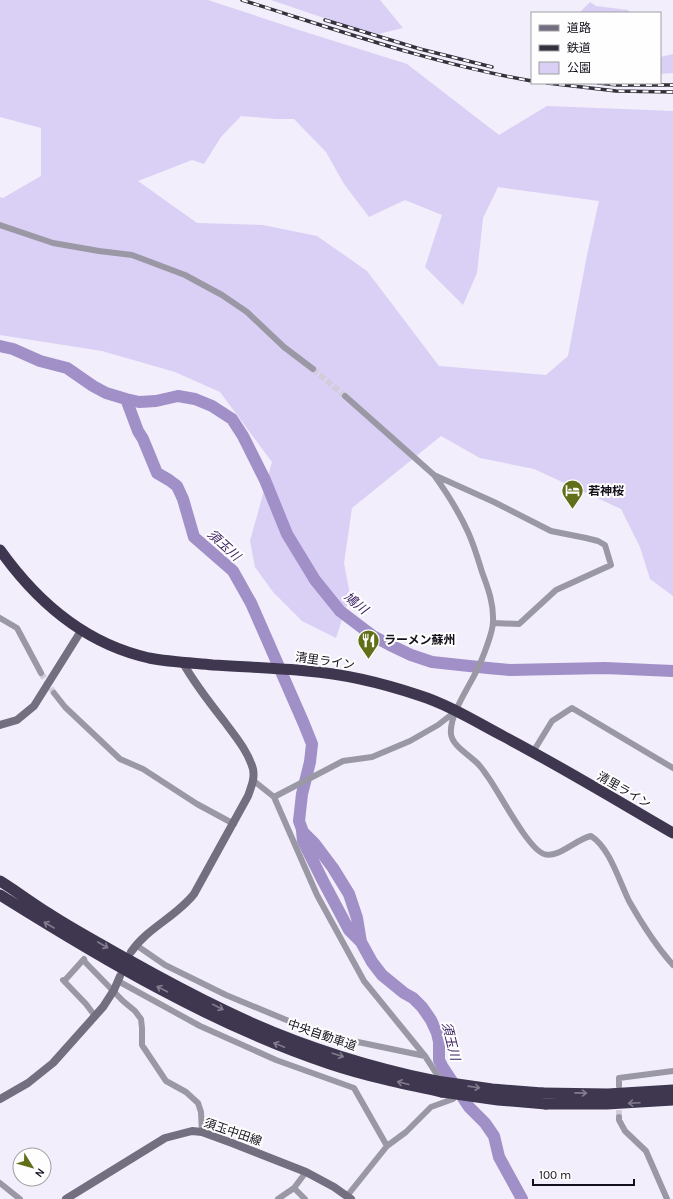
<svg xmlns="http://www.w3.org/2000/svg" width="673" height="1199" font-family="Karla,'Noto Sans JP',sans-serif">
<rect width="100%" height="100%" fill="#f2eefb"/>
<!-- green -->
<path fill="#dacff5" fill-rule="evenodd" d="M0,0h208l94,31 105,33 92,71 48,-29 126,5v485l-23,-17 -10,-32 -19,-38 -87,-40 -54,-11 -39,-22 -89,72 -8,55 6,32 -14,43 -34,-17 -29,-29 -18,-25 -5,-26 22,-79 -52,-70 -45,-20 -73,-21 -102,-16v-138l3,1 38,-22v-48l-41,-11zM241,116l35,3h18l32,33 18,32 25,33 36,-17 37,15 -17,52 38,38 14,-32 6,-55 15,-31 101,14 -12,54 -19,101 -22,19 -107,-9 -72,-95 -50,-35 -54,-11 -66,-2 -59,-42 54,-21 12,4 17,-27z
M271,0h109l23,28 -29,7z
M590,2l6,4 32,4 2,3h-51z
M673,54v19l-13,1v-17z"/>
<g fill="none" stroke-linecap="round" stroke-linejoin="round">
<!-- river -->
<path stroke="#a18fc8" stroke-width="12" d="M0,346l13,3 27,12 27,7 26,18 13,7 20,6 13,3 17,-1 22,-5 17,3 17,7 20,13 11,17 22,44 22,54 28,46 25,31 33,25 17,9 21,10 21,7 56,6 22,2 95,-2 68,3
M126,399l12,32 5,8 14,34 12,7 8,6 6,13 11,38 39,34 18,32 53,121 8,20 -2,18 -8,32 -3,27 4,11 12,12 18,24 16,26 8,24 4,24 11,20 10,13 22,18 9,5 9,9 9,13 6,13 2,9v18l3,6 27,41 16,16 9,13 5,21 23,42
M302,831l1,10 20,40 26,49 12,12"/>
<!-- street-tunnel -->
<path stroke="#d1cdd9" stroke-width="6" stroke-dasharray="6 3" stroke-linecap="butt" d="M313,369l32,27
M41,673l13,20
M619,1101v16"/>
<!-- street -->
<path stroke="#9b98a5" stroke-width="6" d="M0,225l53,18 46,8 33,4 53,20 37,20 25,17 37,35 29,22
M345,396l89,79 60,27 57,29 35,7 12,3 7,4 6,20 -55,25 -37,34 -25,-1
M434,475c13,18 25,37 34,57 6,13 10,27 14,40 6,16 12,32 11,50 0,10 -11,38 -16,48 -8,17 -28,45 -26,64 1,12 20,22 28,31 3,3 6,8 9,12 11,15 40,72 56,77 14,5 32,-15 47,-18 19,12 28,45 38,65 13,23 27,45 44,64
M0,618l17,10 24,45
M54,693l11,14 55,52 23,10 54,35 37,20
M533,752l19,-31 20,-13 101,60
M254,781l20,16 43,98 47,86 61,75 17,26
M274,797l69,-36 29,-4 38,-16 28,-16 18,-14
M136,945l29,20 61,30 58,24 45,17 96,20
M118,981l82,45 76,34 78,28 33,58
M95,1016l-9,-12 -23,-24 3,-1 18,-20 1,3 38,39 12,10 6,8 1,9v17l24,36 20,11 12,11 3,9 1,20
M619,1086v-8l54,-7
M619,1117v3l6,11 21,20 21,48
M0,1183l20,16
M294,1188l11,11
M347,1196l40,-50 19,-14 25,-25 22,-8 -4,-6
M278,1199l16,-11 12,-16"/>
<!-- secondary -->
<path stroke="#736e80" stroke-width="8" d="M0,725l17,-5 17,-14 47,-75
M131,952c16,-24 45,-35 63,-58l54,-98c3,-9 7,-17 5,-27 -5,-18 -18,-33 -29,-48 -15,-19 -29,-37 -41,-58
M0,1099l28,-16 25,-20 50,-56 11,-17 6,-14
M66,1199l99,-61 27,-7 10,1 30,11 74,29 28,15 17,12"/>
<!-- highway -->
<path stroke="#3f3750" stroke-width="11" d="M0,550c37,52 86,94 149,108 21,4 43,5 64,7 31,2 63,3 94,6 38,3 75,12 111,24 29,9 57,26 85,41 57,30 113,64 170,97
M0,881c16,10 32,22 48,32 26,17 54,32 81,47 32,18 64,35 97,51 66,32 138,55 210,70
M0,895c104,65 213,130 330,169 36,12 74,20 112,28
M542,1093l66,1 65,-4
M546,1104h61l66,-4"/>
<defs>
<path id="rail" d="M242,0c96,30 191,64 290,81
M325,20l95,29 72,18
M547,83l69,8 57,1
M598,83l19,2h56"/>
</defs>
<!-- rail casing -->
<use href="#rail" stroke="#35313d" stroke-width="3.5"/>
<!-- rail -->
<use href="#rail" stroke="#fefefe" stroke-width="2" stroke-dasharray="6" stroke-linecap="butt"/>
<!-- highway-bridge -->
<path stroke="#3f3750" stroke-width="11" d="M436,1081l56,8 50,4
M442,1092l56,8 48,4"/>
</g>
<!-- one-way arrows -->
<defs><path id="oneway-shaft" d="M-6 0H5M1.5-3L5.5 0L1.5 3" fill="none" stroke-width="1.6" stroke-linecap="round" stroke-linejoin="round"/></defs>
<g stroke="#827d8d">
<use href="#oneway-shaft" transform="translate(49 925) rotate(-150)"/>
<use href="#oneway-shaft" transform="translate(103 945) rotate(30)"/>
<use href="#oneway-shaft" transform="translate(162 989) rotate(-152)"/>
<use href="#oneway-shaft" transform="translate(218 1007) rotate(27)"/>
<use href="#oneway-shaft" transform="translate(279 1045) rotate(-158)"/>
<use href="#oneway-shaft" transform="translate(338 1055) rotate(18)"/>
<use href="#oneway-shaft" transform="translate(403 1083) rotate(-166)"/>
<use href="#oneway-shaft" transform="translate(474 1087) rotate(8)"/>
<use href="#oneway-shaft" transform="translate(581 1093) rotate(1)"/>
<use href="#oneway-shaft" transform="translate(634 1103) rotate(177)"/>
</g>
<!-- icons -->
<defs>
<symbol id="hotel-pin" viewBox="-11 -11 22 30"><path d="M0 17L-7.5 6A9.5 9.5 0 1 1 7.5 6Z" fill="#616f19" stroke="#fefefe"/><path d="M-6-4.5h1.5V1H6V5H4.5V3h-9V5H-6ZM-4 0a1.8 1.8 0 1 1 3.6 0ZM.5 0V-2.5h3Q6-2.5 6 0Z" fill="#fff"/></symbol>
<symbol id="restaurant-pin" viewBox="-11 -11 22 30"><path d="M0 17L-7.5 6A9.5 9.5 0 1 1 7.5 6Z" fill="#616f19" stroke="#fefefe"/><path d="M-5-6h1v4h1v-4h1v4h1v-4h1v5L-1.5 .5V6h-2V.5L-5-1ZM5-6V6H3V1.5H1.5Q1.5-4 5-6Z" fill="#fff"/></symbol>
</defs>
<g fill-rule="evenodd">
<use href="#hotel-pin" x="560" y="478" width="25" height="34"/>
<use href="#restaurant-pin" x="356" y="628" width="25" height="34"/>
</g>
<g text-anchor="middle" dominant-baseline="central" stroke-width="4" stroke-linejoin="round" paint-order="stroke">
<!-- poi labels -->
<g font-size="12" font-weight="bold" fill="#14101b" stroke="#fefefe" text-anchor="start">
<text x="588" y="491">若神桜</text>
<text x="384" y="640">ラーメン蘇州</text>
</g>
<!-- street labels -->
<g font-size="12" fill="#14101b" stroke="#fefefe">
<text transform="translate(325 661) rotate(8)">清里ライン</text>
<text transform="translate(624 790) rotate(30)">清里ライン</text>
<text transform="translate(322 1035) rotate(19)">中央自動車道</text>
<text transform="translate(233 1132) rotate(19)">須玉中田線</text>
</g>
<!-- water labels -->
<g font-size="13" font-style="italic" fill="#361a5e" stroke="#fefefe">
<text transform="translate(224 545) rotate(42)">須玉川</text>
<text transform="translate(356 603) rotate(39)">鳩川</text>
<text transform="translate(451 1041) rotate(76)">須玉川</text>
</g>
</g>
<!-- legend -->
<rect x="531" y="12" width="130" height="72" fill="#fefefe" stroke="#a09fa3"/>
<rect x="539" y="25" width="20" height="6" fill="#736e80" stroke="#a09fa3"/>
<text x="567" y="32" font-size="12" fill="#14101b">道路</text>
<rect x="539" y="45" width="20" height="6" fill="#35313d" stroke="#a09fa3"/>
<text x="567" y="52" font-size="12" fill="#14101b">鉄道</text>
<rect x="539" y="62" width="20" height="12" fill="#dacff5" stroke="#a09fa3"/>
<text x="567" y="72" font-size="12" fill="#14101b">公園</text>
<!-- north arrow -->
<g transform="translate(32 1167) rotate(127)"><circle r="19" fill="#fefefe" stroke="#a09fa3"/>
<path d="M0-3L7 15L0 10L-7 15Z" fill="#616f19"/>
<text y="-6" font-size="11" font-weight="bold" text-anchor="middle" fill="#14101b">N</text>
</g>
<!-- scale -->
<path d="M533 1179v6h101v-6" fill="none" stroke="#14101b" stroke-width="2"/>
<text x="539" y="1179" font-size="12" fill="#14101b" stroke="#fefefe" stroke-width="3" paint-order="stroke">100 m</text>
</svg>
